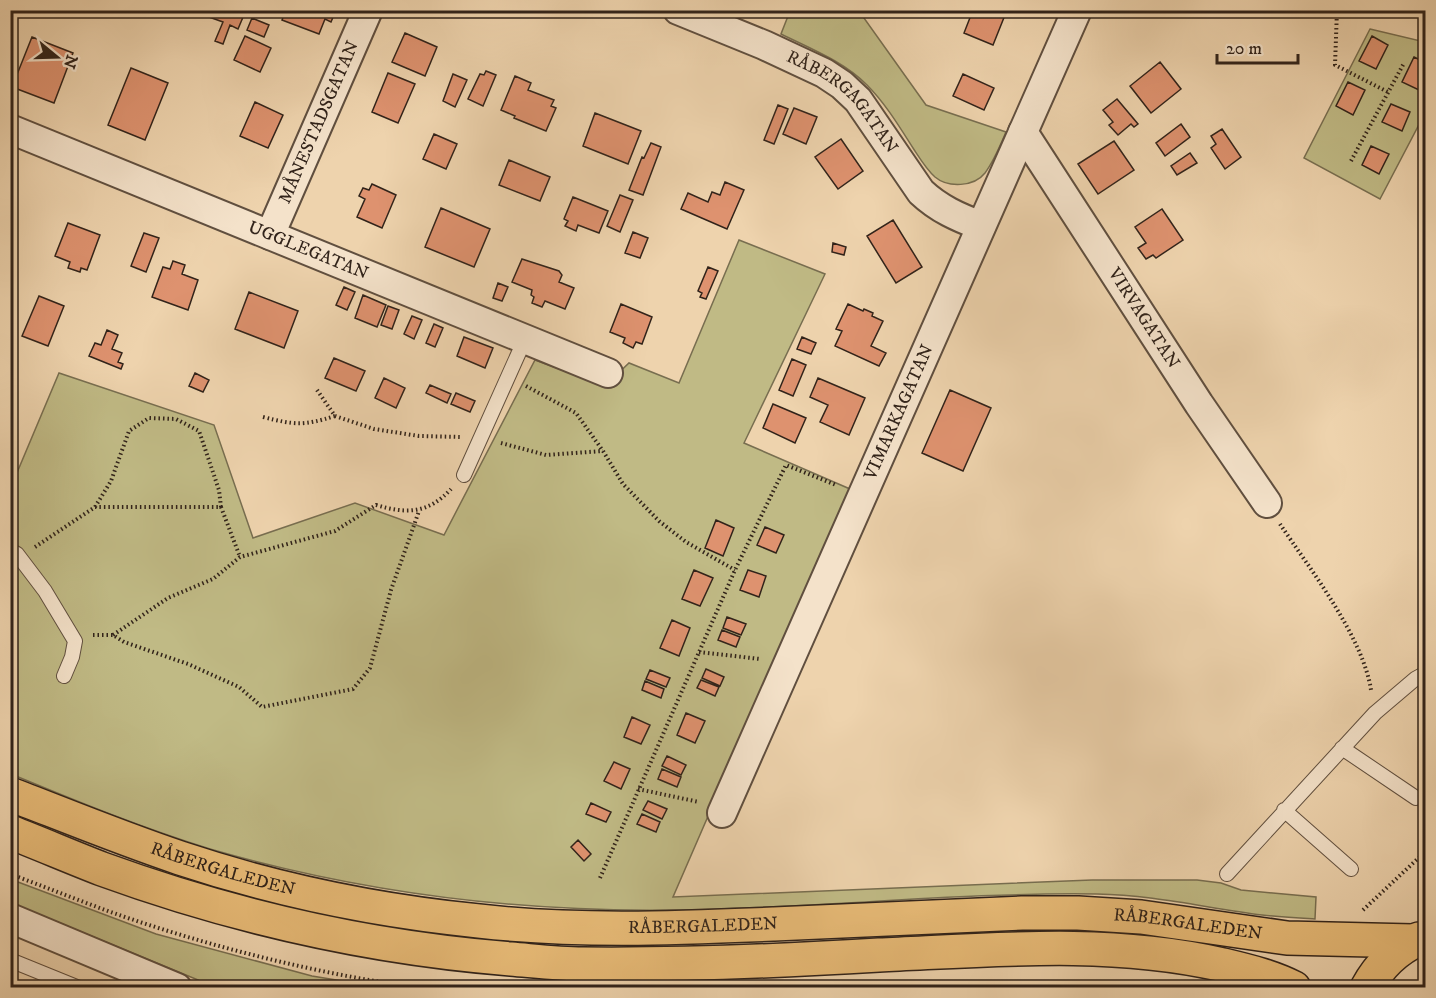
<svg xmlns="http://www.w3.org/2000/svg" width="1436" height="998" font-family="'IM FELL DW Pica',serif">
<rect width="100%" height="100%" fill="#eed3ad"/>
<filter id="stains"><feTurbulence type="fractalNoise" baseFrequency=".00333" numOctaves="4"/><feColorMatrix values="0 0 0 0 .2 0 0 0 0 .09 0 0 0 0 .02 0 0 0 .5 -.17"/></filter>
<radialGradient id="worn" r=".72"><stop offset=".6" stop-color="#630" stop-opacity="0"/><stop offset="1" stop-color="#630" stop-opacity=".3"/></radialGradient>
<!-- green -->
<path fill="#c0ba85" stroke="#786e50" stroke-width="1.5" d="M790,11h69l67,94 80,27c-6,14 -12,29 -21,41 -11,14 -37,15 -50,4 -9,-8 -16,-20 -22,-29 -14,-22 -28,-45 -46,-63 -24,-24 -56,-36 -86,-51z
M1370,29l55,13v71l-45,86 -76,-41z
M739,240l86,34 -81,169 106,46 -177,408 419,-17h105l24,3 20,7 75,7 -1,22c-17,-1 -35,-2 -53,-4 -55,-7 -109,-20 -165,-21 -142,-2 -284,15 -426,16 -156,2 -312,-18 -461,-61 -68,-21 -134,-48 -199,-75v-287l48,-114 155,52 39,113 102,-35 89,32 91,-175 70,26 24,-23 50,20z
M10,879l146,55 156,42 67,11h-164l-204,-84z"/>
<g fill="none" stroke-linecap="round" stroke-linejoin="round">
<!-- stream -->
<path stroke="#6f7c72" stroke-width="8" d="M1425,792h1"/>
</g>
<!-- building -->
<path fill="#de926f" stroke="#31231a" stroke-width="1.5" d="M212,10h34l-8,19 -8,-4 -7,19 -8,-3 8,-19 -14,-5z
M286,10h50l-5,12 -6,-3 -6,15 -37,-14z
M973,10h34l-14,35 -29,-12z
M252,18l17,7 -5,12 -17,-7z
M405,33l32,14 -12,29 -33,-14z
M245,36l26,12 -11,24 -26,-12z
M1372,36l16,9 -12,24 -17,-8z
M32,37l41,16 -19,50 -42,-16z
M1414,57l12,6v13l-7,14 -17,-8z
M1160,62l21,27 -30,24 -21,-27z
M131,68l37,15 -23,57 -37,-15z
M486,71l10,4 -13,31 -15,-7 12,-25 4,1z
M388,73l27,11 -17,39 -26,-11z
M453,74l14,6 -12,27 -12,-6z
M963,74l31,14 -10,22 -31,-14z
M515,76l16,7 -3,7 26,10 -3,6 5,2 -10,23 -32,-13 1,-2 -14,-6z
M1348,82l17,8 -12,25 -17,-9z
M1117,99l21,25 -4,3 -3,-3 -13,11 -9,-10 4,-3 -10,-12z
M255,102l28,13 -15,33 -28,-12z
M1391,104l19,8 -8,19 -20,-9z
M778,105l10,4 -14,35 -10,-4z
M794,108l23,9 -11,27 -23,-10z
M595,113l46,18 -13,33 -45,-18z
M1181,124l9,13 -25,19 -9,-13z
M1222,129l19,28 -16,12 -14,-21 5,-4 -5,-8z
M434,134l23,10 -11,25 -23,-10z
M841,139l22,32 -25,18 -23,-32z
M1114,141l20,29 -36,24 -20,-30z
M651,143l10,4 -18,48 -14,-5 13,-33 2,1z
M1371,146l18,8 -10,20 -17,-9z
M1190,153l7,10 -20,12 -6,-9z
M509,160l41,17 -10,24 -41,-16z
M725,182l19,8 -17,39 -46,-20 7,-16 20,9 4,-10 8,3z
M372,184l24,11 -14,33 -25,-11 8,-18 -6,-3 4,-8 6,2z
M620,195l13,5 -13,32 -13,-6z
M573,197l35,14 -9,22 -21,-8 -2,6 -11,-5 3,-5 -4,-2z
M441,208l49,21 -16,38 -49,-20z
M1162,209l21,31 -27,18 -3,-3 -7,4 -8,-11 8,-5 -11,-16z
M893,220l29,47 -26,16 -29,-47z
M68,223l32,12 -13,35 -6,-2 -1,4 -12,-4 2,-6 -15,-6z
M633,232l15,6 -8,20 -15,-5z
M144,233l15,5 -13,34 -15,-6z
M833,243l13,4 -2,8 -12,-3z
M522,259l37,12 3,4 -3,7 15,6 -9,21 -20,-8 -3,6 -10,-4 2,-6 -3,-2 1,-5 -20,-8z
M173,261l12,4 -3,9 16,6 -10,30 -36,-13 11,-30 7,2z
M708,267l10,4 -12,28 -6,-2 2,-4 -4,-2z
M498,283l10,4 -6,14 -9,-3z
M344,287l11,5 -8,18 -11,-5z
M249,292l49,19 -14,37 -49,-19z
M363,295l23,10 -9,22 -22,-9z
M39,296l25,10 -16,40 -26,-10z
M621,304l31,13 -10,27 -6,-2 -3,6 -10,-5 2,-5 -15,-6z
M848,304l15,7 1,-2 9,4 -1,3 11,5 -12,25 15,7 -7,13 -44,-20 7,-15 -6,-2z
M388,306l11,4 -7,19 -11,-4z
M412,316l10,4 -8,19 -10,-5z
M434,324l9,4 -8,19 -9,-4z
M107,330l11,5 -6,14 10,4 -4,9 5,2 -2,5 -32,-13 6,-13 6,2z
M464,337l29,11 -8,20 -28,-12z
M802,337l14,6 -5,11 -14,-5z
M334,358l31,13 -9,20 -31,-13z
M792,359l14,6 -13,31 -14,-6z
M195,373l14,7 -6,12 -14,-6z
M384,378l21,10 -9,20 -21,-10z
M818,378l47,20 -16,37 -29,-13 8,-17 -18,-8z
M430,385l21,9 -4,9 -21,-10z
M950,390l41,18 -28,63 -41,-18z
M456,393l19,8 -5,11 -19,-8z
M773,404l33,14 -11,25 -32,-15z
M716,520l18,8 -11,28 -18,-8z
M765,527l19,8 -8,18 -19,-8z
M694,570l19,8 -13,28 -18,-7z
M748,570l18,6 -7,21 -19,-7z
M727,617l19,7 -5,11 -18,-7z
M672,620l18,8 -11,28 -19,-8z
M722,630l18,7 -4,10 -18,-7z
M706,669l18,8 -4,9 -18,-8z
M650,670l20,8 -4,9 -20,-8z
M701,680l18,7 -4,9 -18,-8z
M645,681l19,8 -3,9 -19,-8z
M686,713l19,8 -10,22 -18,-8z
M632,717l18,8 -9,19 -17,-7z
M667,756l19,9 -5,10 -19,-9z
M614,762l16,7 -9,20 -17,-8z
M662,769l19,8 -4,10 -19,-8z
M648,801l19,8 -5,10 -19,-9z
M591,803l20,9 -5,10 -20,-8z
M642,814l18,8 -4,10 -19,-8z
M578,840l13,14 -7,7 -13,-14z"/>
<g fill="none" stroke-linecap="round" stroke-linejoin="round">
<defs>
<path id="service" d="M464,475l61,-136
M10,550l7,4 28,37 30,50 -3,16 -8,19
M1342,748l74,50
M1284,810l67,59
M1227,874l148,-161 40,-34 11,-6
M10,960l69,28"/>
<g id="minor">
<path id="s1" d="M678,10l86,35 60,28 18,12 16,15 63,92c18,17 37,25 60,34"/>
<path id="s2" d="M10,129l598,244"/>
<path id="s3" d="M1023,132l176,272 68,99"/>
<path id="s4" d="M270,235l98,-225"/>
<path id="s5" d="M722,813l355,-803"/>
<path d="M10,918l167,70"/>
</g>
<g id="primary">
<path id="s6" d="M10,794c57,22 113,45 170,64 96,32 198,53 299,63 98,11 196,7 295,3 82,-4 165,-7 248,-11h56l63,4 146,21 126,3"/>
<path d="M10,832c31,12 61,25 92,37 132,48 269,79 409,90 24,2 48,5 72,5 99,1 197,-3 296,-9 113,-5 228,-16 340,9 25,6 52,12 75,24"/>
<path d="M1367,988c12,-22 29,-39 52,-49"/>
</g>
</defs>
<!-- service casing -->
<use href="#service" stroke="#604f3f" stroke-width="16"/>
<!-- minor casing -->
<use href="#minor" stroke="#604f3f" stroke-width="32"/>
<!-- primary casing -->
<use href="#primary" stroke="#31231a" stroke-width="36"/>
<!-- path -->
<path stroke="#31231a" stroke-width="4" stroke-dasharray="1.5 3" stroke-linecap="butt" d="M1337,10l-2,55 53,27
M1351,161l53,-98
M526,386l50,27 27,38 20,33 36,37 27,21 49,28
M317,390l18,26 39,13 45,7 42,1
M263,417c32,8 40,9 72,-1
M501,443l45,12 57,-4
M95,507l16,-26 18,-50 20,-13 27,1 23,12 20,59 2,17
M1280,524c30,45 83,113 91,166
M35,547l60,-40h126l19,50
M93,635h20l11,7 64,22 51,23 23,20 91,-18 17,-21 21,-78 28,-79
M113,635l55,-37 45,-19 27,-22 95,-26 41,-26c30,9 52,9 75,-16
M699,652l61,7
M638,789l61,13
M10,874c38,14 75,29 112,42 97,33 197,58 298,72
M600,878l135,-308 51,-105 50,20
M1363,910l63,-59"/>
<!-- service -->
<use href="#service" stroke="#f4e2ca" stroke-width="14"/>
<!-- minor -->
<use href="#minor" stroke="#f4e2ca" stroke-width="28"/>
<!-- primary -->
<use href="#primary" stroke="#e7ba76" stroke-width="33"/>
</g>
<g text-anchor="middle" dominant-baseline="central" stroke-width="4.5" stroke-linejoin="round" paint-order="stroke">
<!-- street labels -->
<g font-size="18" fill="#31231a" stroke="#f4e2ca">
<text stroke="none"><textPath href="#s1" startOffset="192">RÅBERGAGATAN</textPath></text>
<text stroke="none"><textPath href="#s4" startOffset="123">MÅNESTADSGATAN</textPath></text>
<text stroke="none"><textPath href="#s2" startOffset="322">UGGLEGATAN</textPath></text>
<text stroke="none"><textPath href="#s3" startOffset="222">VIRVAGATAN</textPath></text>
<text stroke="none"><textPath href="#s5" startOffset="438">VIMARKAGATAN</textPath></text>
<text stroke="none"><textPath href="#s6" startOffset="226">RÅBERGALEDEN</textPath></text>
<text stroke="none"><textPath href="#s6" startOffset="1198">RÅBERGALEDEN</textPath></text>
<text stroke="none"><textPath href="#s6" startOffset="712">RÅBERGALEDEN</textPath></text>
</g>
</g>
<!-- margin -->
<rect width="1436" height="998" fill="none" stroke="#eed3ad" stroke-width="36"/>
<rect x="12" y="12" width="1412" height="974" fill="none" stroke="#31231a" stroke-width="3"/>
<rect x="18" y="18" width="1400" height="962" fill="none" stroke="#31231a" stroke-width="1.5"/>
<!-- north arrow -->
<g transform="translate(57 57) rotate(109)" stroke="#f4e2ca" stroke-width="4.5" paint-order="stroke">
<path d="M0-4.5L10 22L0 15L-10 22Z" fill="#31231a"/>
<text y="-9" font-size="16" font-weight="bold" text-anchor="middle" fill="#31231a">N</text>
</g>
<!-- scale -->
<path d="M1217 54v9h81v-9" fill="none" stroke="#31231a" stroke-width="3"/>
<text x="1226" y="54" font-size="18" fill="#31231a" stroke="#f4e2ca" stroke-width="4.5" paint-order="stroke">20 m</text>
<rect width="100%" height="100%" filter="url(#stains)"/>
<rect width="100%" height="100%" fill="url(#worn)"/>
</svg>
